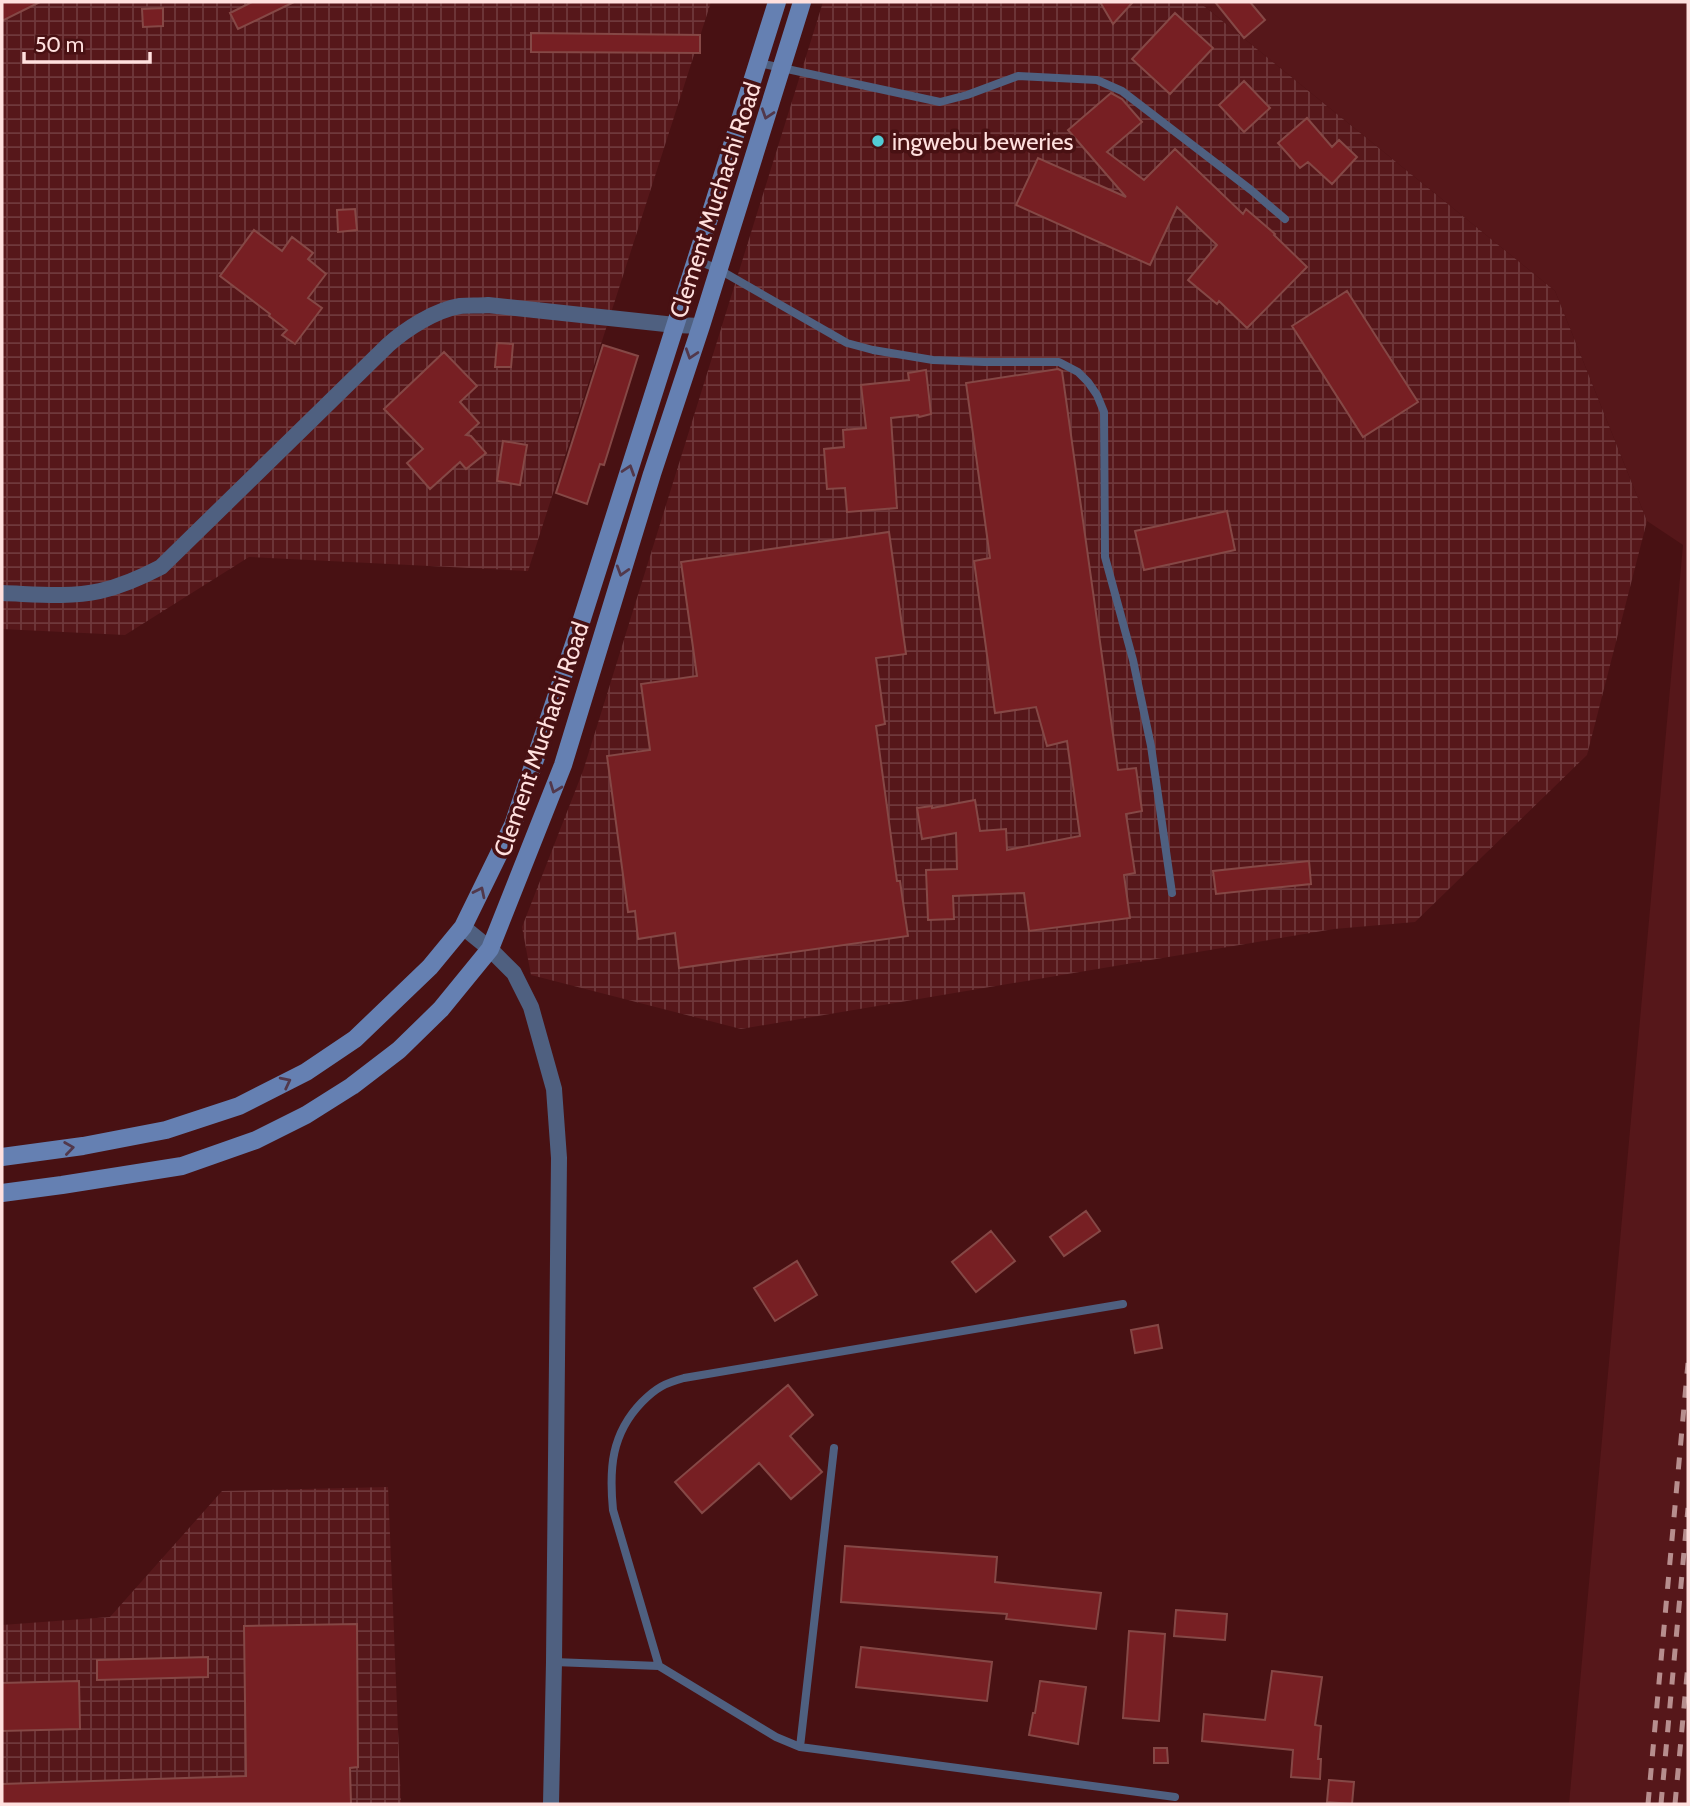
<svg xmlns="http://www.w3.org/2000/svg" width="1690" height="1806" font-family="Cabin,sans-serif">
<defs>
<pattern id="industrial-grid" width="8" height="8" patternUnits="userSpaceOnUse" patternTransform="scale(1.75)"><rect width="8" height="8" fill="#56171a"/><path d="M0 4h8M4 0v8" fill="none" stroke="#6f383b"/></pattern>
</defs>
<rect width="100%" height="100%" fill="#481113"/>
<!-- built -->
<path fill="#56171a" d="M1199,2h489v1802h-119l114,-1259 -36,-24 -92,-230z"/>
<!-- industrial -->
<path fill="url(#industrial-grid)" d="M2,2h709l-183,569 -279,-14 -124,78 -123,-6z
M823,2h376l356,289 92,230 -60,234 -172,167 -81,7 -593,100 -210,-54 -9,-48 61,-156z
M388,1487l13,317h-399v-179l108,-8 112,-126z"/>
<!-- building -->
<path fill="#771f23" stroke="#854846" stroke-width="2" d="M2,2h38l-38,19z
M252,2h42l-56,27 -8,-16z
M1100,2h33l-20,22z
M1215,2h35l15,18 -21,18z
M163,8v18l-20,1 -1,-18z
M1175,13l38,35 -43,46 -38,-35z
M531,33l169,2v18l-169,-1z
M1244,81l26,27 -26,24 -25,-27z
M1111,93l11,6 20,23 -35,30 37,28 31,-31 68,65 3,-5 29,25 -1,1 33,32 -60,61 -28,-27 -2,3 -29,-24 29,-35 -40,-38 -27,58 -134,-60 22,-47 88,39 -58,-67z
M1307,118l25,29 7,-7 18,17 -25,27 -24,-22 -8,6 -22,-25z
M355,209l2,21 -19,2 -1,-22z
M254,230l28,21 10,-14 21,16 -5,6 18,15 -18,24 14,10 -27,36 -13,-9 5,-5 -18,-14 1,-2 -50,-38z
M1347,291l71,111 -55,35 -71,-111z
M497,343l16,1 -2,23h-16z
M603,345l35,11 -34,109 -4,-1 -13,40 -31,-11z
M444,352l33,34 -17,16 19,21 -13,12 5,1 15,17 -20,16 -6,-7 -30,27 -23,-26 16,-14 -39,-40z
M1058,369l4,2 56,399 18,-2 6,43 -16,3 9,59 -11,2 6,43 -101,13 -5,-38 -71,3 1,23 -26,1 -2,-50 31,-1 -1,-36 -34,6 -5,-31 15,-2v2l43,-8 5,31 26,-2 1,21 73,-14 -13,-95 -20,5 -11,-39 -41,6 -21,-152 16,-3 -24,-175z
M926,370l5,44 -12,3 -1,-2 -27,3 6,90 -50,4 -2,-24 -18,1 -3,-40 20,-2 -1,-17 23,-2 -5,-43 48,-5 -1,-7z
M503,441l24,4 -7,40 -23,-4z
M1227,511l8,39 -91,20 -9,-39z
M889,532l17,122 -30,4 9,66 -9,2 21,155h3l8,55 -229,32 -4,-35 -37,6 -3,-28 -7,1 -21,-156 43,-6 -9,-66 56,-8 -16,-114z
M1309,861l2,23 -95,10 -3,-23z
M1086,1211l14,20 -36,25 -14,-19z
M991,1231l24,30 -39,31 -24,-30z
M797,1261l20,34 -42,26 -21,-33z
M1158,1325l4,23 -27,5 -4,-23z
M788,1385l25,30 -23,21 32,36 -31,27 -32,-36 -57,50 -27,-31z
M845,1546l152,11 -2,25 106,11 -5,36 -90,-10 1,-5 -166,-12z
M1176,1610l51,4 -2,26 -51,-4z
M357,1624l1,143 -8,1 1,36h-349v-20l244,-8 -2,-150z
M1129,1631l36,3 -6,87 -36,-3z
M861,1647l131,15 -5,39 -131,-14z
M208,1657v20l-111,3v-20z
M1272,1671l50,6 -7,48 6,1 -3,33h3l-1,20 -29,-2 2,-27 -91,-9 2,-27 61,6z
M79,1681l1,48 -78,2v-48z
M1040,1681l46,6 -8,57 -49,-9 4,-22h2z
M1154,1748h13l1,15h-14z
M1329,1780l25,2 -2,22 -25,-2z"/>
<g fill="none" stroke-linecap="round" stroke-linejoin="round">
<!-- lane -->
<path stroke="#4f6080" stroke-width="8" d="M759,63l181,39 27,-7 51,-19 79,4 25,11 129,99 34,29
M696,260l22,9 129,74 26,7 60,10 51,2h75l19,10 10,10 9,13 7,17 1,145 28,103 18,86 21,147
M554,1662l105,4 117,71 24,10 375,50
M659,1666l-46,-156c-4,-41 -2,-76 29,-108 14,-14 23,-19 42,-24l439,-74
M800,1747l34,-299"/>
<!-- street -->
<path stroke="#4f6080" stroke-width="16" d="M2,593c32,1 66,5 98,-2 22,-5 42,-14 61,-24l227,-222c18,-16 47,-35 72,-39 9,-1 18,0 28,-1l187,20 26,1
M463,927l27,22 24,24 17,34 23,82 5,69 -5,504 -3,142"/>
<!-- secondary -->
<path stroke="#6580b2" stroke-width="18" d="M2,1157l81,-11 83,-16 73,-24 67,-34 49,-33 75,-72 33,-40 50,-102 62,-184 121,-381 81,-258
M2,1193l60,-8 120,-19 74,-26 50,-25 46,-29 47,-36 42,-41 49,-60 73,-184 89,-291 49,-148 101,-324"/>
<!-- rail -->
<path stroke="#b78e8e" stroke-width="5" stroke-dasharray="12 12" stroke-linecap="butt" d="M1648,1804l40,-441
M1661,1804l27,-296
M1675,1804l13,-140"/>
</g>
<!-- one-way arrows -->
<defs><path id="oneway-chevron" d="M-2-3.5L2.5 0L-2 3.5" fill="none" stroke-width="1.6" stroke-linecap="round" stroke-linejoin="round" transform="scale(1.75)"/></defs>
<g stroke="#52384b">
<use href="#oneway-chevron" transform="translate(767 114) rotate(108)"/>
<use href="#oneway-chevron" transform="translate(691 354) rotate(108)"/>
<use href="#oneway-chevron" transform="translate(629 470) rotate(-72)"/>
<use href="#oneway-chevron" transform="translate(622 571) rotate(107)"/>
<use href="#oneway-chevron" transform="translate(555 788) rotate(111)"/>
<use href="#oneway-chevron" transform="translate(480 892) rotate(-64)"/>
<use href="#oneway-chevron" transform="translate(286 1082) rotate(-27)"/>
<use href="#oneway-chevron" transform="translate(69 1148) rotate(-8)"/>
</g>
<!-- markers -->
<circle fill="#52ccd5" stroke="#481113" stroke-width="2.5" cx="878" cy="141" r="7"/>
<g text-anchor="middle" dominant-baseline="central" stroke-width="7" stroke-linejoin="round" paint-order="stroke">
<!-- poi labels -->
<g font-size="24" fill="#ffe0de" stroke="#481113" text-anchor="start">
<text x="892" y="141">ingwebu beweries</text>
</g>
<!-- street labels -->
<g font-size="24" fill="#ffe0de" stroke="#481113">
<text transform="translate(715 200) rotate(-72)">Clement Muchachi Road</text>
<text transform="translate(541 739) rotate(-71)">Clement Muchachi Road</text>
</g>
</g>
<!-- border -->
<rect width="1690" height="1806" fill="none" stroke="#ffe0de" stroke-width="7"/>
<!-- scale -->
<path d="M24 52v10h126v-10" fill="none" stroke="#ffe0de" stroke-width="3.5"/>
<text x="35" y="52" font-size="21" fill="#ffe0de" stroke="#481113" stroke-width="5" paint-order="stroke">50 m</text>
</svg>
